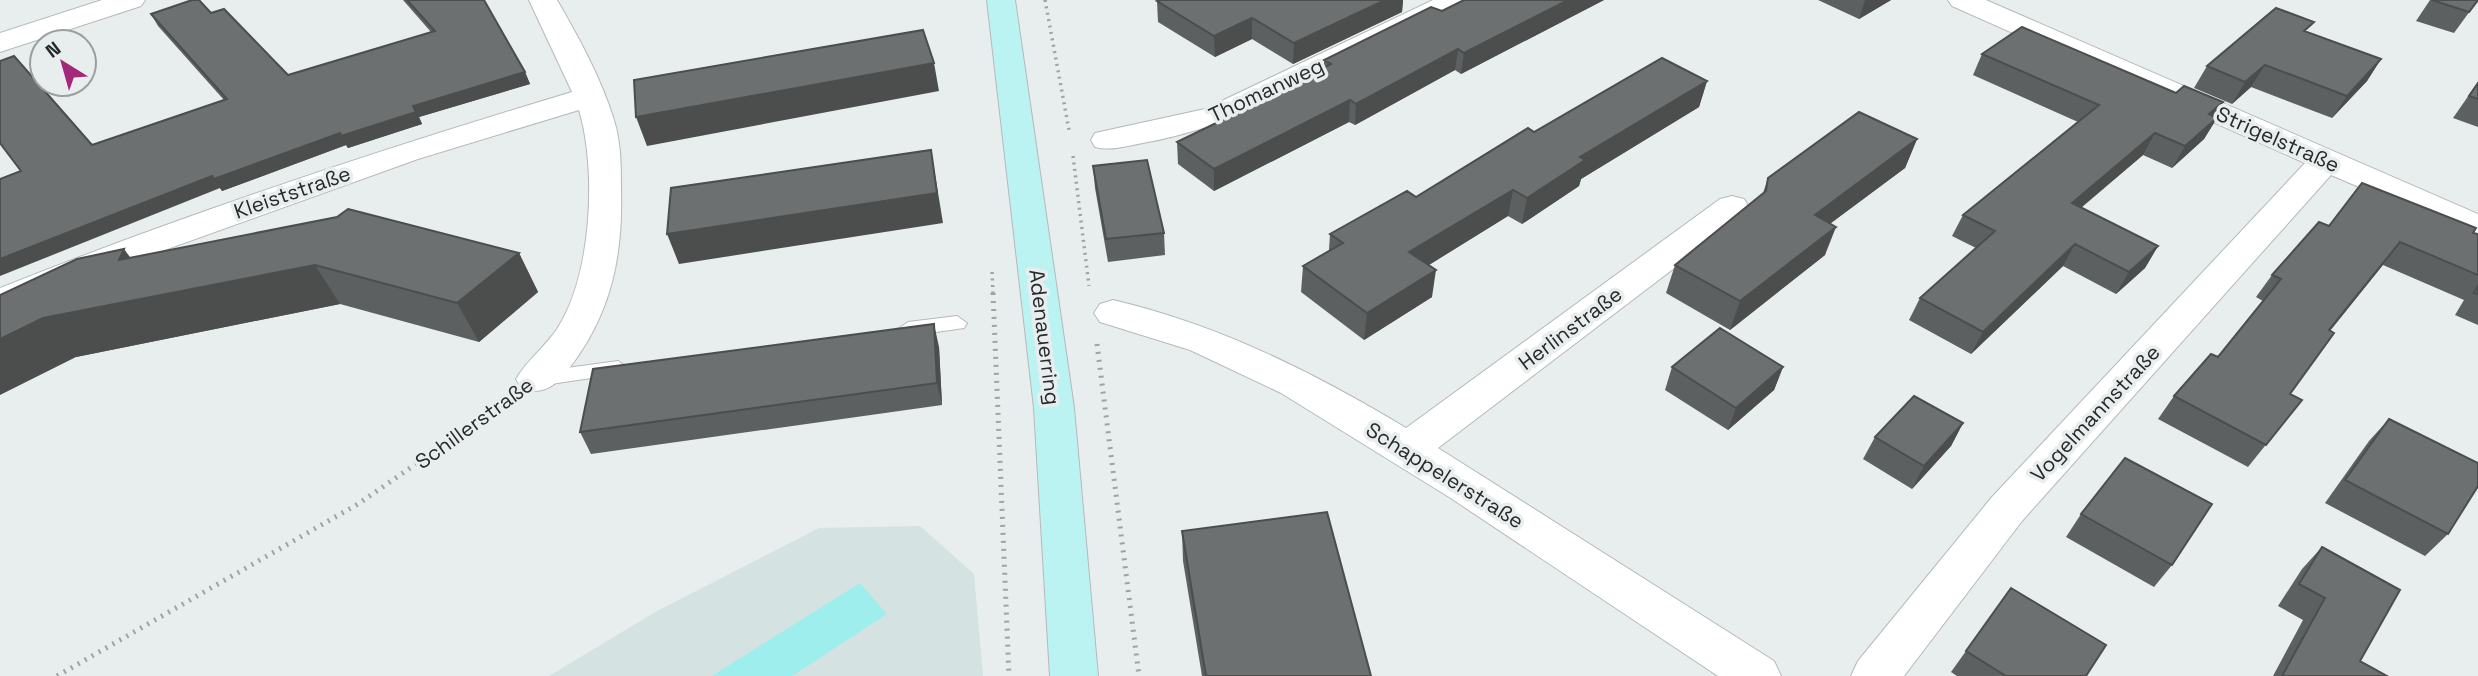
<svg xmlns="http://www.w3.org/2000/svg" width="2478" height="676" font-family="'Space Grotesk',sans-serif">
<rect width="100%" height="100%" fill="#e8eded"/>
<!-- built -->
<path fill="#d4e2e2" d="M920,526l54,48 9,102h-434l108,-65 162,-83z"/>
<!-- green -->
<path fill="#9feeee" d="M860,583l27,31 -95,62h-80z"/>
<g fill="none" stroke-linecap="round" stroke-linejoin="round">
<defs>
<path id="service" d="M957,316l10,7 -3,5 -56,8 -10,-7 10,-7z
M618,361l10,7 -3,5 -88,13 -10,-7 10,-7z"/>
<path id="minor" d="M102,0h43l-4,6 -141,46v-19z
M529,0h28c22,38 44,78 57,120 7,23 7,45 7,68 2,63 -8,119 -45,171 -15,21 -28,38 -54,30l-6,-10c11,-19 29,-32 41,-50 35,-54 40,-159 22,-219l-161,49 -284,102 -134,54v-27c188,-75 379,-138 572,-196z
M1433,0h37l-4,6c-101,49 -213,118 -323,137 -16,3 -32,8 -48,4l-4,-7 4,-7 110,-24z
M1948,0h38l492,214v24l-147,-63 -309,346 -118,155h-53l7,-15 134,-164 313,-334 -353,-157z
M1732,196l12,3 5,8 -5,8 -306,233 336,213 7,15h-63l-269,-179 -168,-104 -91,-43 -90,-28 -6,-9 6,-9 13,-4c106,25 200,72 293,128l314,-229z"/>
<path id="secondary" d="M987,0h28l59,408 24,268h-48l-16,-268z"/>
</defs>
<!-- service casing -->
<use href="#service" stroke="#b5b9b9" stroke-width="2"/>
<!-- minor casing -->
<use href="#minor" stroke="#b5b9b9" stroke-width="2"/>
<!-- secondary casing -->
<use href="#secondary" stroke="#b5b9b9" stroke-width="2"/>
<!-- path-far1 -->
<path stroke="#9fa3a3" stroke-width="3.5" stroke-dasharray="2 4.5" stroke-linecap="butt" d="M1045,0l24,130
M1073,156l16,130
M992,272l1,22"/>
<!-- path -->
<path stroke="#9fa3a3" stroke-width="5" stroke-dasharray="2 6" stroke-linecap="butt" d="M993,293l16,383
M1097,344l42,332
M57,676l301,-172 149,-103"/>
<!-- service -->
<use href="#service" fill="#fff" fill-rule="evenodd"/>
<!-- minor -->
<use href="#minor" fill="#fff" fill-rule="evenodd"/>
<!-- secondary -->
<use href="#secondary" fill="#bbf3f3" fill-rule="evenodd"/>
</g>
<!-- wall -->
<path fill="#5d6060" d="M403,0h81l41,72 5,12 -111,33 3,7 -74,24 -2,-3 -124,46 -2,-3 -128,-43 132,-45 -66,-74 -7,-12 137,61 143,-43z
M1160,0h243l-1,12 -109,52 -41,-25 -37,18 -57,-35 -1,-21z
M1464,0h140l-143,74 -6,-4 -100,55 -6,-3 -135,69 -36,-27 -1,-22 132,-64v-2l15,-8v-8l118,-49z
M1818,0h73l-32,19z
M2430,0h48l-24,33 -38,-12z
M2307,32l74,27 -14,22 -35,37 -81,-31 -19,17 -38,-16 13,-22z
M1982,54l241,48 -9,14 3,2 -13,21 -32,29 -29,-13 -62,53 77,38 -13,22 -29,26 -53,-28 -92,88 -62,-34 11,-22 56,-50 -24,-12 11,-21 115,-93 -105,-47z
M1707,81l-8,26 -118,72 -2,7 -57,38 -14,-8 -79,49 3,32 -68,43 -63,-48 2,-26 26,-16 1,-16 86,-37 118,-65z
M2478,82v45l-25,-9z
M1917,139l-12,29 -74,55 -6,32 -95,75 -64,-37 9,-28 88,-72 5,-15z
M1093,166l71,67 1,22 -57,7 -13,-74z
M2329,226l144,7 5,1v91l-23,-10 9,-15 -81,-35 -53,66 -40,63 12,6 -54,67 -90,-48 16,-23 44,-39 45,-56 -7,-4 16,-22z
M519,253l19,39 -59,50 -139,-38 -264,53 54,-99z
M939,347l3,58 -351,49 -11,-22z
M1672,367h111l-9,23 -46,40 -63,-40z
M2389,419l59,115 -23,22 -100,-53 44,-62z
M1963,423l-12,23 -39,43 -49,-30 12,-22z
M2081,514l91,51 -18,22 -88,-50z
M1182,531l189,145h-169l-19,-115z
M2322,547l38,114 27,15h-114l30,-56 -25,-14 24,-37z
M1966,651l120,25h-129l-6,-4z"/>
<!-- shaded-wall -->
<path fill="#4c4e4e" d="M1385,0h18l-1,12 -109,52 1,-21z
M1568,0h36l-143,74 3,-21z
M1865,0h26l-32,19z
M1252,18v21l-37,18 -1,-21z
M1458,49l-3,21 -100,55 1,-21z
M2381,59l-14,22 -35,37 15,-22z
M934,63l5,28 -292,55 -11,-29z
M2265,65l-14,22 -19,17 13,-22z
M525,72l5,12 -111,33 3,7 -74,24 -2,-3 -124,46 -2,-3 -220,88v-17l212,-83 201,-70z
M1707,81l-8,26 -118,72 -2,7 -57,38 5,-26 53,-41z
M1350,100l-1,22 -135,69v-22z
M2223,102l-13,22 -1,-10z
M2217,118l-13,21 -32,29 13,-22z
M2155,133l-12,22 -83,70 12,-22z
M1917,139l-12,29 -101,75 11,-28z
M931,150l12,73 -264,41 -12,-30z
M1513,190l-5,26 -102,63 3,-27z
M1836,227l-11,28 -95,75 10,-29z
M2075,244l-12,22 -92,88 12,-22z
M2158,246l-13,22 -29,26 13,-22z
M124,249l29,39 162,-23 25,39 -264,53 -76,38v-56l43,-21 76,-58z
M519,253l19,39 -59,50 -22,-39z
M1436,270l-4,27 -68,43 3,-27z
M934,324l5,23 3,58 -5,-22z
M1783,367l-9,23 -46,40 8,-22z
M1963,423l-12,23 -39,43 12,-23z"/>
<!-- building -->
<path fill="#6c7070" stroke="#4c4e4e" stroke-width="2" d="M192,0h7l12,13 13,-4 64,66 147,-44 -28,-31h77l41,72 -112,34 3,6 -75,24 -1,-3 -126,46 -2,-3 -212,83v-80l21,-8 -21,-28v-82l14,-5 78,89 135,-46 -76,-85z
M1160,0h225l-91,43 -42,-25 -38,18 -57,-35z
M1464,0h104l-104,53 -6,-4 -102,55 -6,-4 -136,69 -37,-27 134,-65 -2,-1 22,-12 -7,-4 107,-53 11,4z
M2432,0h46l-9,12z
M2276,8l38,14 -10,9 77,28 -34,37 -82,-31 -20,17 -38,-16z
M2022,27l154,66 8,-7 39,16 -14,12 8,4 -32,28 -30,-13 -83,70 86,43 -29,26 -54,-28 -92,88 -63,-34 75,-67 -32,-16 136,-110 -117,-51z
M923,30l11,33 -298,54 -2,-37z
M1662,58l45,23 -127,76 5,3 -58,38 -14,-8 -104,62 27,18 -69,43 -64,-47 40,-23 -13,-9 77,-43 9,6 112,-69 6,4z
M2478,83v16l-9,-3z
M1859,112l58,27 -102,76 21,12 -96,74 -65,-36 91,-74 2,-13z
M931,150l6,43 -270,41 4,-46z
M1147,160l17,73 -58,6 -13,-73z
M2362,183l114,45 -3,5 5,1v41l-78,-33 -71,88 5,3 -44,61 12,6 -36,45 -92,-49 37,-42 7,3 63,-78 -9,-4 47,-53 10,4z
M348,209l171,44 -62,50 -142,-38 -272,53 -43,21v-44l77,-36 47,-10 -5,11 218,-43z
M2478,286v8l-4,-1z
M934,324l3,59 -357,49 13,-63z
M1720,328l63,39 -47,41 -64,-41z
M1914,396l49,27 -39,43 -49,-29z
M2389,419l89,44v23l-30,48 -103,-54z
M2125,458l87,46 -40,61 -91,-51z
M1327,512l44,164h-165l-24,-145z
M2322,547l78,43 -40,71 27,15h-105l43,-78 -26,-14z
M2011,588l95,57 -20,31h-80l-40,-25z"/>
<g text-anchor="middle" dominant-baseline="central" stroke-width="7" stroke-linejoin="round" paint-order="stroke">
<!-- street labels -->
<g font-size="21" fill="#282a2a" stroke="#e8eded">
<text transform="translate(1266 90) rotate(-25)">Thomanweg</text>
<text transform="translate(2278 139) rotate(24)">Strigelstraße</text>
<text transform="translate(292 192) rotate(-19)">Kleiststraße</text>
<text transform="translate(1570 328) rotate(-37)">Herlinstraße</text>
<text transform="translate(1045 337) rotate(83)">Adenauerring</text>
<text transform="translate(2095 413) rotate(-47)">Vogelmannstraße</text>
<text transform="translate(474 423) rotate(-36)">Schillerstraße</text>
<text transform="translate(1445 475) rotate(32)">Schappelerstraße</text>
</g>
</g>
<!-- north arrow -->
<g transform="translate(63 63) rotate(323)"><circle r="33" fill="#e8eded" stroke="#9b9f9f" stroke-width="2"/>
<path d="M0-5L12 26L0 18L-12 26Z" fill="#a42779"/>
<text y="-10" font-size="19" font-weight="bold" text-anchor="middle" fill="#282a2a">N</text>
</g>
</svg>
